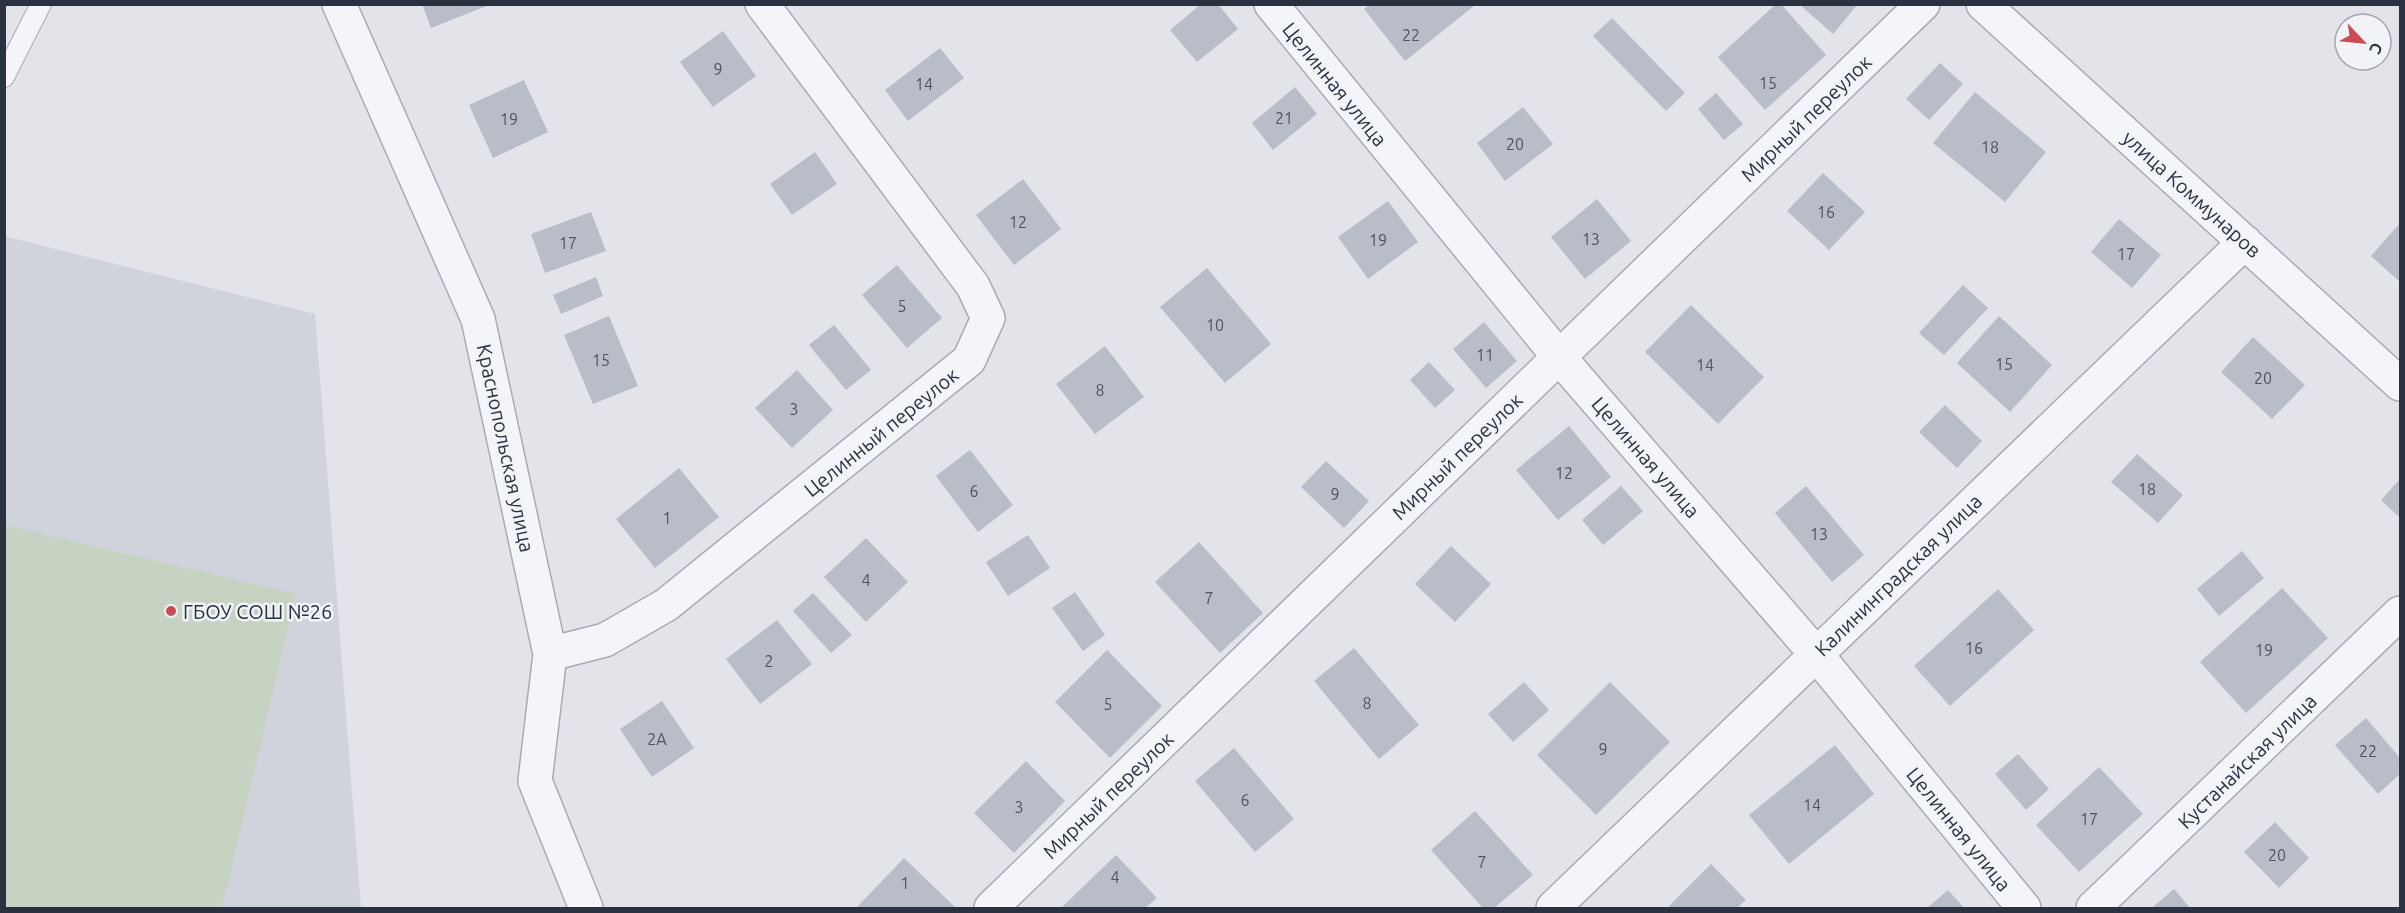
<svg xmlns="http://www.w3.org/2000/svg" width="2405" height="913" font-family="Ubuntu,sans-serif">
<rect width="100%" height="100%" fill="#e2e4ea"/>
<!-- built -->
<path fill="#d0d3dc" d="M4,236l311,78 46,594h-356z"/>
<!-- green -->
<path fill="#c6d3c3" d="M5,525l291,69 -74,314h-217z"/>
<!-- building -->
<path fill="#b9bdc7" d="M422,4h67v1l-58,23z
M1201,4h17l20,25 -41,33 -27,-32z
M1370,4h103l1,2 -69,55 -41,-52z
M1776,4h5l45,51 -61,55 -47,-53z
M1799,4h59l-25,30z
M1612,18l73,75 -19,18 -73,-75z
M723,31l33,45 -43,31 -33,-45z
M940,48l24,30 -56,43 -23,-31z
M1940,63l23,21 -34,36 -23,-21z
M524,80l24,52 -55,26 -24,-53z
M1295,87l22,27 -44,36 -21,-27z
M1975,92l71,60 -41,50 -72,-59z
M1716,93l27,31 -19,16 -26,-31z
M1523,107l30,37 -48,37 -28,-38z
M815,152l22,32 -45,31 -22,-31z
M1823,173l42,39 -36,38 -42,-39z
M1023,179l38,50 -47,36 -38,-50z
M1597,199l34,42 -46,38 -34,-42z
M1388,201l30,41 -50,37 -30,-42z
M591,212l15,39 -61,22 -14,-39z
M2119,219l42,36 -29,33 -41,-36z
M2400,223v59l-29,-26z
M897,265l45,53 -35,30 -45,-53z
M1207,268l64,76 -46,39 -65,-76z
M596,277l7,19 -42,18 -8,-19z
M1963,285l25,23 -44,47 -25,-22z
M1691,305l73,72 -46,47 -73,-72z
M609,316l29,70 -45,18 -29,-69z
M1999,316l53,49 -42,47 -53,-49z
M1484,322l33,39 -31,27 -33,-39z
M834,325l37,45 -25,20 -37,-45z
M2253,337l52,48 -33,34 -51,-47z
M1105,346l39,51 -49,37 -39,-50z
M1429,362l26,28 -20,18 -25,-28z
M797,370l36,40 -41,38 -37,-40z
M1945,405l37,36 -25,27 -38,-36z
M1569,426l42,51 -53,43 -42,-50z
M970,450l43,55 -35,27 -42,-56z
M2137,454l46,41 -25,28 -47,-41z
M1326,461l43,40 -25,27 -43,-41z
M679,468l40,49 -64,51 -39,-49z
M2400,479v39l-19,-18z
M1621,486l22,25 -40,34 -21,-25z
M1806,486l58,69 -32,27 -57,-69z
M1028,535l22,33 -42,28 -22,-34z
M866,538l42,44 -42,40 -42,-45z
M1199,542l64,71 -43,40 -65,-71z
M1451,546l40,38 -36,38 -40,-38z
M2242,551l22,27 -45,38 -22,-27z
M2282,588l46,50 -82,75 -46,-51z
M1998,589l36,41 -84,76 -36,-40z
M1075,592l30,43 -22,16 -31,-43z
M813,593l39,42 -21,18 -38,-42z
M777,620l35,44 -52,40 -34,-45z
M1354,648l65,77 -40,34 -65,-78z
M1107,650l55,56 -52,52 -55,-56z
M1524,682l25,28 -36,32 -25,-28z
M1610,682l60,60 -74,73 -59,-60z
M662,701l32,47 -42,29 -32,-48z
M2366,718l34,40v16l-22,20 -43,-49z
M1835,745l39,49 -85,70 -40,-49z
M1234,748l60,71 -39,33 -60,-71z
M2018,754l31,35 -23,21 -31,-36z
M1026,761l39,40 -51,52 -40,-40z
M2099,767l44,47 -64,58 -43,-47z
M1475,811l58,64 -39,33h-11l-52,-58z
M2275,822l34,36 -30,30 -35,-36z
M1116,855l41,43 -12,10h-84z
M904,858l52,50h-100z
M1711,864l35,36 -9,8h-66l-2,-2z
M2174,889l16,19h-38z
M1948,890l16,18h-37z"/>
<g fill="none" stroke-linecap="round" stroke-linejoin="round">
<defs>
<path id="service" d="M4,77l37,-73"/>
<path id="minor" d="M339,4l139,315 72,335 -15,127 51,127
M1271,4l288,353 257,297 208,254
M1983,4l417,380
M550,654l55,-14 61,-35 303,-245 19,-42 -15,-32 -211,-282
M991,908l932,-904
M1553,908l692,-666
M2093,908l307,-295"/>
</defs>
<!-- service casing -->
<use href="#service" stroke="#a7abb4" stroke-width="22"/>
<!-- minor casing -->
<use href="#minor" stroke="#a7abb4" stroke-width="36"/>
<!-- service -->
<use href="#service" stroke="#f4f5f8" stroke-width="20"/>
<!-- minor -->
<use href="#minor" stroke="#f4f5f8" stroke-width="33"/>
</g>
<!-- markers -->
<circle fill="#cb4a56" stroke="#f1f3f7" stroke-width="2" cx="171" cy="611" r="6"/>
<g text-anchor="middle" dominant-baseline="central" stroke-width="5" stroke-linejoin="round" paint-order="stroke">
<!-- number labels -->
<g font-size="16" fill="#4e5462">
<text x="1411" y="35">22</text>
<text x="718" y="69">9</text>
<text x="1768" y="83">15</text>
<text x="924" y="84">14</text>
<text x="1284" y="118">21</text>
<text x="509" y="119">19</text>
<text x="1515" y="144">20</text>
<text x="1990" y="147">18</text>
<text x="1826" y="212">16</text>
<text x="1018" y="222">12</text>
<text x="1591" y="239">13</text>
<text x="1378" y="240">19</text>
<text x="568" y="243">17</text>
<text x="2126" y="254">17</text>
<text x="902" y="306">5</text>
<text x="1215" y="325">10</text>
<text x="1485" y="355">11</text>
<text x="601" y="360">15</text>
<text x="2004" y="364">15</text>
<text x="1705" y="365">14</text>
<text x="2263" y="378">20</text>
<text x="1100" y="390">8</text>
<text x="794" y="409">3</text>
<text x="1564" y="473">12</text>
<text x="2147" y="489">18</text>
<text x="974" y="491">6</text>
<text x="1335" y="494">9</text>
<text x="667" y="518">1</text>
<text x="1819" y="534">13</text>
<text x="866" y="580">4</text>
<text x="1209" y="598">7</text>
<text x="1974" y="648">16</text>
<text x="2264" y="650">19</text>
<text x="769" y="661">2</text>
<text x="1367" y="703">8</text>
<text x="1108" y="704">5</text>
<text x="657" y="739">2А</text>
<text x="1603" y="749">9</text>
<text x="2368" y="751">22</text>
<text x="1245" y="800">6</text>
<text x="1812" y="805">14</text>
<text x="1019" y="807">3</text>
<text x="2089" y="819">17</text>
<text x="2277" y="855">20</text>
<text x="1482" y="862">7</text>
<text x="1115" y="877">4</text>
<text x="905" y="883">1</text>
</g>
<!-- street labels -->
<g font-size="20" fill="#2a3141" stroke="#f1f3f7">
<text transform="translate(1335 84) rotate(51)">Целинная улица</text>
<text transform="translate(1806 118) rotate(-44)">Мирный переулок</text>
<text transform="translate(2192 194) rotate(42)">улица Коммунаров</text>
<text transform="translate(881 432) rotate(-39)">Целинный переулок</text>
<text transform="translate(506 448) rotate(78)">Краснопольская улица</text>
<text transform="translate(1457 456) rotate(-44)">Мирный переулок</text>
<text transform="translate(1646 457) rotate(49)">Целинная улица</text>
<text transform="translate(1898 575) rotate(-44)">Калининградская улица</text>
<text transform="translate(2247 761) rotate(-44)">Кустанайская улица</text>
<text transform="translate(1108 795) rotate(-44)">Мирный переулок</text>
<text transform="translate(1959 829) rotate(51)">Целинная улица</text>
</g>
<!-- poi labels -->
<g font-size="20" fill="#2a3141" stroke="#f1f3f7" text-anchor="start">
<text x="183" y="611">ГБОУ СОШ №26</text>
</g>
</g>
<!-- border -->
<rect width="2405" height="913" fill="none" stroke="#2a3141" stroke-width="12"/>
<!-- north arrow -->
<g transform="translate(2363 42) rotate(116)"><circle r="28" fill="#f1f3f7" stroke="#a1a5ae" stroke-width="1.5"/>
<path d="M0-4.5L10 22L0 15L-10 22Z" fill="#cb4a56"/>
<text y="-9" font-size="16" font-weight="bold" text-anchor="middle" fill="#2a3141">С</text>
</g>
</svg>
